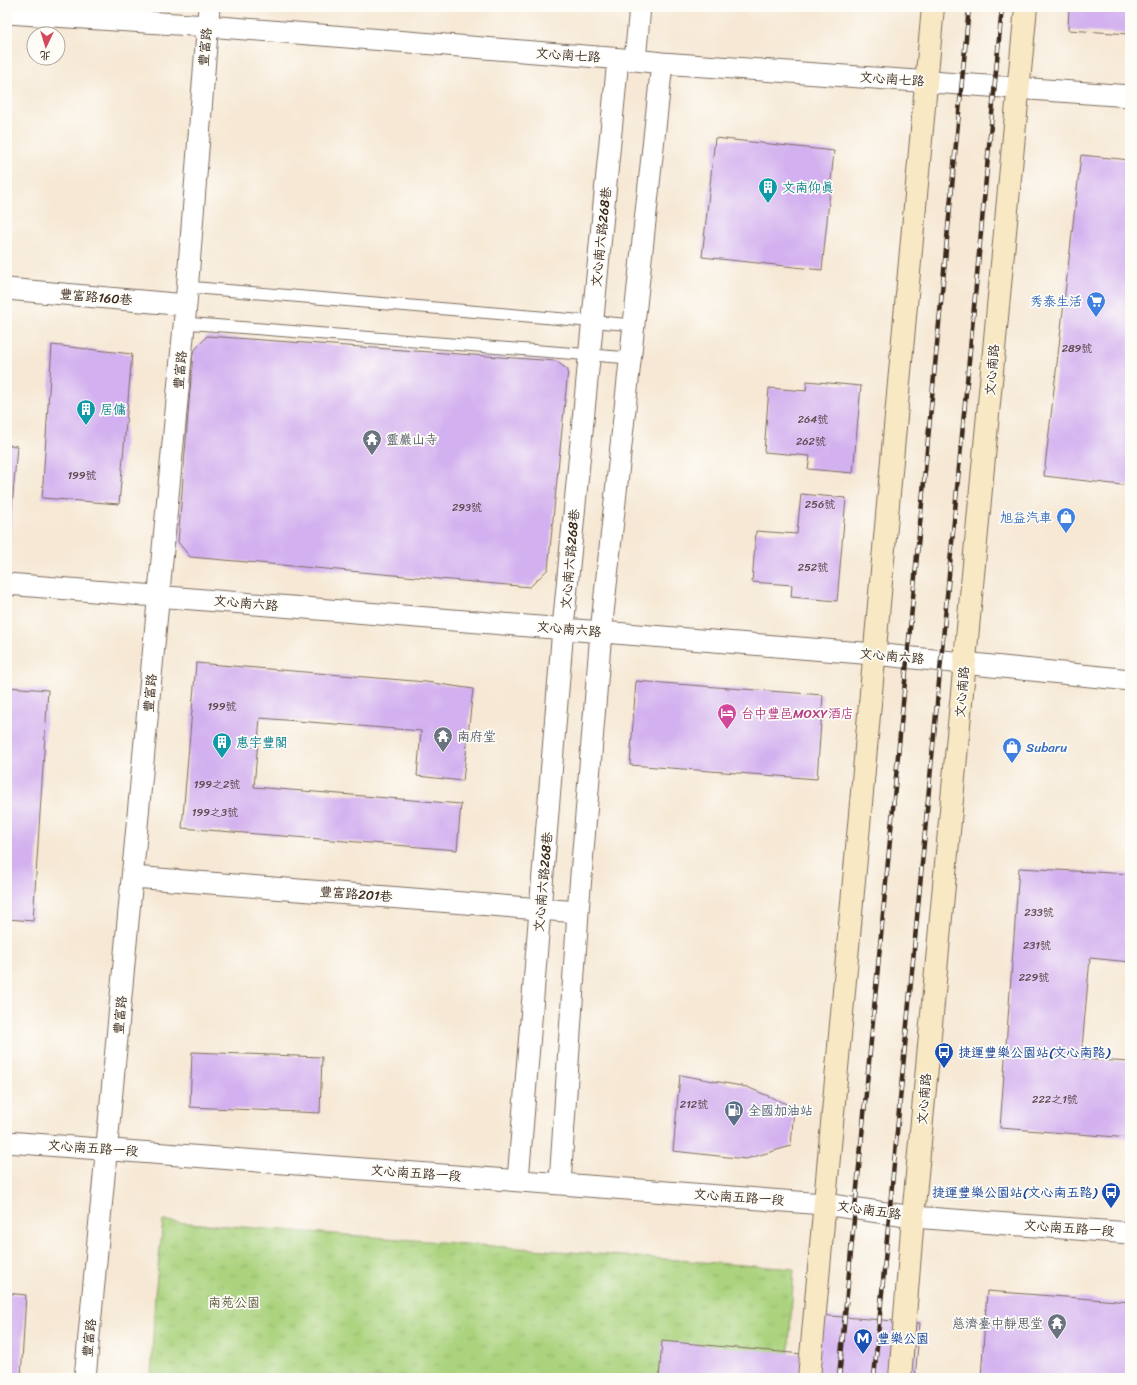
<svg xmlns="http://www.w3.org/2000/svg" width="1137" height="1385" font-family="Sriracha,'LXGW WenKai TC',sans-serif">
<defs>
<pattern id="park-tufts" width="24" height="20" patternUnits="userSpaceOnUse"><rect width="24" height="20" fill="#abd37e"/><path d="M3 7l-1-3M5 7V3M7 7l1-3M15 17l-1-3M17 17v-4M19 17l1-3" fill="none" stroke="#94b56c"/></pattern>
</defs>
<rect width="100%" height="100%" fill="#fdfcf7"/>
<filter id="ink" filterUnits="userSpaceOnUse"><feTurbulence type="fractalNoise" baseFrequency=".025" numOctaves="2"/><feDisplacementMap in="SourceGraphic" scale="8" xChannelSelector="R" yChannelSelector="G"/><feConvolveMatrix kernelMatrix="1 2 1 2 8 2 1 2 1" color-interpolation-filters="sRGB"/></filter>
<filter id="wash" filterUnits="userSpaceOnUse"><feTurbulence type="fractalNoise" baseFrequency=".012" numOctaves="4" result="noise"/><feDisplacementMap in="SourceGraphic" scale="16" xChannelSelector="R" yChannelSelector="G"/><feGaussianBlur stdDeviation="0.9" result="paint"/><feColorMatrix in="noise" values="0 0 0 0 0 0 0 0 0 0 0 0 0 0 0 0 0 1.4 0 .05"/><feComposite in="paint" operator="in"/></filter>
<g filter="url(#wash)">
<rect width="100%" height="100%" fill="#f6e8d4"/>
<!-- park -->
<path fill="url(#park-tufts)" stroke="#737e4e" d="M163,1221l631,48 -7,109h-636l4,-83z"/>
<g id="blocks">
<!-- building -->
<path fill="#d3b0ef" d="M1069,7h61v27l-62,-4z
M715,138l119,13 -12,119 -120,-13z
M1081,155l49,5v326l-86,-10z
M207,336l349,25 12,9 -20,199 -18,18 -340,-30 -12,-15 15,-190z
M52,345l80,9 -13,150 -77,-6z
M807,381l54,5 -8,87 -45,-4 2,-13 -46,-4 5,-64 37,3z
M7,445l10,1 -7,87 -3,-1z
M801,494l45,4 -9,103 -46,-4 1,-12 -40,-3 4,-51 41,3z
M196,663l230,19 47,7 -10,92 -46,-5 4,-45 -161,-13 -6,69 207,17 -4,46 -275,-22z
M636,681l187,14 -6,84 -187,-14z
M7,687l41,3 -15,231 -26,-2z
M1019,868l111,6v88l-40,-4 -9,101 49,3v76l-130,-10z
M192,1052l130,5 -2,56 -130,-6z
M680,1075l67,12 47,20 -3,39 -45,13 -73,-8z
M987,1291l143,11v76h-149z
M7,1293l19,2 -5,83h-14z
M805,1314l115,9 -5,55h-256l3,-37 140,13z"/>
</g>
</g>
<g filter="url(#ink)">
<use href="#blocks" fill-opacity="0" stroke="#7c6c5e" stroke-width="1"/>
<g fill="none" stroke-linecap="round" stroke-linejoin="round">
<defs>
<path id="lane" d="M187,287l447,38
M184,323l446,35"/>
<path id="street" d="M7,13l200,13 428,34 27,3 468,33
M635,60l5,-53
M7,289l179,16
M7,584l867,70 256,26
M133,877l445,35
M7,1142l817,62 89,13 217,16
M518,1180l45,-552 55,-569
M560,1183l18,-271 23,-280 61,-569
M85,1378l101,-1073 23,-298"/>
<path id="secondary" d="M809,1378l124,-1371
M900,1378l13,-161 113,-1210"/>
</defs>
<!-- lane casing -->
<use href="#lane" stroke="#7c6c5e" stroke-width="13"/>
<!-- street casing -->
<use href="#street" stroke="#7c6c5e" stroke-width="23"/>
<!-- secondary casing -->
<use href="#secondary" stroke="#7c6c5e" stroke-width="24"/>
<!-- lane -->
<use href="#lane" stroke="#fff" stroke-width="11"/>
<!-- street -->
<use href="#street" stroke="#fff" stroke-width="21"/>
<!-- secondary -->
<use href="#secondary" stroke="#f8e8c3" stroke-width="22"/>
<defs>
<path id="rail" d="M839,1378l130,-1371
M874,1378l128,-1371"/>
</defs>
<!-- rail casing -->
<use href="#rail" stroke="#3b2a1e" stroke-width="4.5"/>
<!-- rail -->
<use href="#rail" stroke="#fdfcf7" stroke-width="3" stroke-dasharray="9" stroke-linecap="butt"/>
</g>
</g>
<!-- icons -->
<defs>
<symbol id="building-pin" viewBox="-11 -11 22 30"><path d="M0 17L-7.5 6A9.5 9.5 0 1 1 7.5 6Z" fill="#0f9aa8" stroke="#fdfcf7"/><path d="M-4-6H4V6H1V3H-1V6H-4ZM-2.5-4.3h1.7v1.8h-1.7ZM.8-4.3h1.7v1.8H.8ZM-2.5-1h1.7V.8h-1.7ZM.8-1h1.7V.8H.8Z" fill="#fff"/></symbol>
<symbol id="supermarket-pin" viewBox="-11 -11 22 30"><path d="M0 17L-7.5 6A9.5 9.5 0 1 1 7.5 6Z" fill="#3f7fe0" stroke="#fdfcf7"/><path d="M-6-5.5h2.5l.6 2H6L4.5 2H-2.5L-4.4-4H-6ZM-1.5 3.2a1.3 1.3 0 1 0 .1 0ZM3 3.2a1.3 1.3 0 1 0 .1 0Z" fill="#fff"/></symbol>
<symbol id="temple-pin" viewBox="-11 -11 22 30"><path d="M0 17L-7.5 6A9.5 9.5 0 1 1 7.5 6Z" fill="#6b7280" stroke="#fdfcf7"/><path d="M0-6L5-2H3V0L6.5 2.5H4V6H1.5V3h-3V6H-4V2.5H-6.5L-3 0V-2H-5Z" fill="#fff"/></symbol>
<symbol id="shop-pin" viewBox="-11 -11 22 30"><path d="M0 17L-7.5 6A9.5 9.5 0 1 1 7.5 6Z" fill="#3f7fe0" stroke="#fdfcf7"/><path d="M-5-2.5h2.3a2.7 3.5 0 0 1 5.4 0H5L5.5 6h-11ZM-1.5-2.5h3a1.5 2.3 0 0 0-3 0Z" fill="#fff"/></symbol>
<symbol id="hotel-pin" viewBox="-11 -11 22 30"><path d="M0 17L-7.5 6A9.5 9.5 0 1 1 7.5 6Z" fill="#d1479c" stroke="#fdfcf7"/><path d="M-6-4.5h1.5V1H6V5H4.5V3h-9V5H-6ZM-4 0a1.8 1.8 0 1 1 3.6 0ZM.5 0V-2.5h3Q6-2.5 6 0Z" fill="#fff"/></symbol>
<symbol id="bus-pin" viewBox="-11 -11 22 30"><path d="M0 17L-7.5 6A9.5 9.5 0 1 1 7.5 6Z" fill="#1a4fb4" stroke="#fdfcf7"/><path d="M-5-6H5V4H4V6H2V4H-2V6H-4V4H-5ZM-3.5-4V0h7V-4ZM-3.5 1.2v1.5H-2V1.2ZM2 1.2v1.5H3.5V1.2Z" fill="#fff"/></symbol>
<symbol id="fuel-pin" viewBox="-11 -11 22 30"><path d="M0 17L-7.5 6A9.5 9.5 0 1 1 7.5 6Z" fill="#5c6f8a" stroke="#fdfcf7"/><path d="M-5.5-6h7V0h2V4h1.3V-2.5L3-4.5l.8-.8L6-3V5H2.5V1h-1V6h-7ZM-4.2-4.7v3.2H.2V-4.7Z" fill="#fff"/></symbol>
<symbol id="metro-pin" viewBox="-11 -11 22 30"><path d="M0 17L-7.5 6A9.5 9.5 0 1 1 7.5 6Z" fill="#1a4fb4" stroke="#fdfcf7"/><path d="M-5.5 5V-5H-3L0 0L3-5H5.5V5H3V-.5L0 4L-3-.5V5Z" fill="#fff"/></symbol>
</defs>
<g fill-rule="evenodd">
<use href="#building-pin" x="757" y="176" width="22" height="30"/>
<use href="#supermarket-pin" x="1085" y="290" width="22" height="30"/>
<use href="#building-pin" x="75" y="398" width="22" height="30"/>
<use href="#temple-pin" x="361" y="428" width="22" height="30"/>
<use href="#shop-pin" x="1055" y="506" width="22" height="30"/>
<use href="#hotel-pin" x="716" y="702" width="22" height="30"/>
<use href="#temple-pin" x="432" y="725" width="22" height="30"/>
<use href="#building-pin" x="211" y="731" width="22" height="30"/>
<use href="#shop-pin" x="1001" y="736" width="22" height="30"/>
<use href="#bus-pin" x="933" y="1041" width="22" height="30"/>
<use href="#fuel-pin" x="723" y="1099" width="22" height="30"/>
<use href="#bus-pin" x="1100" y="1181" width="22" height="30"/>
<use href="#temple-pin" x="1046" y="1312" width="22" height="30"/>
<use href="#metro-pin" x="852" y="1327" width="22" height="30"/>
</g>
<g text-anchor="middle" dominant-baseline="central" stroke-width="3.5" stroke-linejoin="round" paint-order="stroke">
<!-- number labels -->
<g font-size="11" fill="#614c52">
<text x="1077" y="348">289號</text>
<text x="813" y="419">264號</text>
<text x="811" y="441">262號</text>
<text x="82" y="475">199號</text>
<text x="820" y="504">256號</text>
<text x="467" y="507">293號</text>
<text x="813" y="567">252號</text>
<text x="222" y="706">199號</text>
<text x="217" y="784">199之2號</text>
<text x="215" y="812">199之3號</text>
<text x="1039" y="912">233號</text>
<text x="1037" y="945">231號</text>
<text x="1034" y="977">229號</text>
<text x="1055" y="1099">222之1號</text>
<text x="694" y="1104">212號</text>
</g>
<!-- street labels -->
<g font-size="13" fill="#3b2a1e" stroke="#fdfcf7">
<text transform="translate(205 47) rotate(-85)">豐富路</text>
<text transform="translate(568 55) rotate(4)">文心南七路</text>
<text transform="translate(892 79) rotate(4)">文心南七路</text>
<text transform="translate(601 237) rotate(-84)">文心南六路268巷</text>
<text transform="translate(96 297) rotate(5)">豐富路160巷</text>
<text transform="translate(180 370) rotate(-85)">豐富路</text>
<text transform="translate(992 370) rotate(-85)">文心南路</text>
<text transform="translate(570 559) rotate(-85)">文心南六路268巷</text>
<text transform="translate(246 603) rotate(5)">文心南六路</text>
<text transform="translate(569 629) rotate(5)">文心南六路</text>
<text transform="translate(892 656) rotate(5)">文心南六路</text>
<text transform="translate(962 692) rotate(-85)">文心南路</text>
<text transform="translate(150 693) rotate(-85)">豐富路</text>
<text transform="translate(543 882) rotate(-85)">文心南六路268巷</text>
<text transform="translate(356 894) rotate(4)">豐富路201巷</text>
<text transform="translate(120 1015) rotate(-85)">豐富路</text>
<text transform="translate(924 1099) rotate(-85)">文心南路</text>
<text transform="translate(93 1148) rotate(4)">文心南五路一段</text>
<text transform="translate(416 1173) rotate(4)">文心南五路一段</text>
<text transform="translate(739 1197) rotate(4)">文心南五路一段</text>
<text transform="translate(869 1210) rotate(8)">文心南五路</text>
<text transform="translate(1069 1228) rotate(4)">文心南五路一段</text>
<text transform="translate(89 1338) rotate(-84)">豐富路</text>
</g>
<!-- culture labels -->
<g font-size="13" fill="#0d838f" stroke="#fdfcf7" text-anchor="start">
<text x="782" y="187">文南仰真</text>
<text x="100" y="409">居傭</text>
<text x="236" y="742">惠宇豐閣</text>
</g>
<!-- shop labels -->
<g font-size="13" fill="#366cbe" stroke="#fdfcf7" text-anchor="end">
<text x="1082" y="301">秀泰生活</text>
<text x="1052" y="517">旭益汽車</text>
<text x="1026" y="747" text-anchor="start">Subaru</text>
</g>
<!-- worship labels -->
<g font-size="13" fill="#5b616d" stroke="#fdfcf7" text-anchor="start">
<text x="386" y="439">靈巖山寺</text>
<text x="457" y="736">南府堂</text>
<text x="1043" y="1323" text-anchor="end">慈濟臺中靜思堂</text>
</g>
<!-- hotel labels -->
<g font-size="13" fill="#b23c85" stroke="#fdfcf7" text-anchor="start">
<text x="741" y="713">台中豐邑MOXY酒店</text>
</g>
<!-- transit labels -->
<g font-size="13" fill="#164399" stroke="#fdfcf7" text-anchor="start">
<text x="958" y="1052">捷運豐樂公園站(文心南路)</text>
<text x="1097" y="1192" text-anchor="end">捷運豐樂公園站(文心南五路)</text>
<text x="877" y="1338">豐樂公園</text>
</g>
<!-- service labels -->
<g font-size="13" fill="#4e5e75" stroke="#fdfcf7" text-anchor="start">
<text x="748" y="1110">全國加油站</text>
</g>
<!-- park labels -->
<g font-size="13" fill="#5d5d3b" stroke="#fdfcf7">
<text x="234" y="1302">南苑公園</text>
</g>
</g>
<!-- margin -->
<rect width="1137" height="1385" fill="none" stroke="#fdfcf7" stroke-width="24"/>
<!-- north arrow -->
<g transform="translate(46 46) rotate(184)"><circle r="19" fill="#fdfcf7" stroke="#afa8a0"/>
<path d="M0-3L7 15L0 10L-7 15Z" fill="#d1495b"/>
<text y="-6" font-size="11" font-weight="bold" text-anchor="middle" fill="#3b2a1e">北</text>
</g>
</svg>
